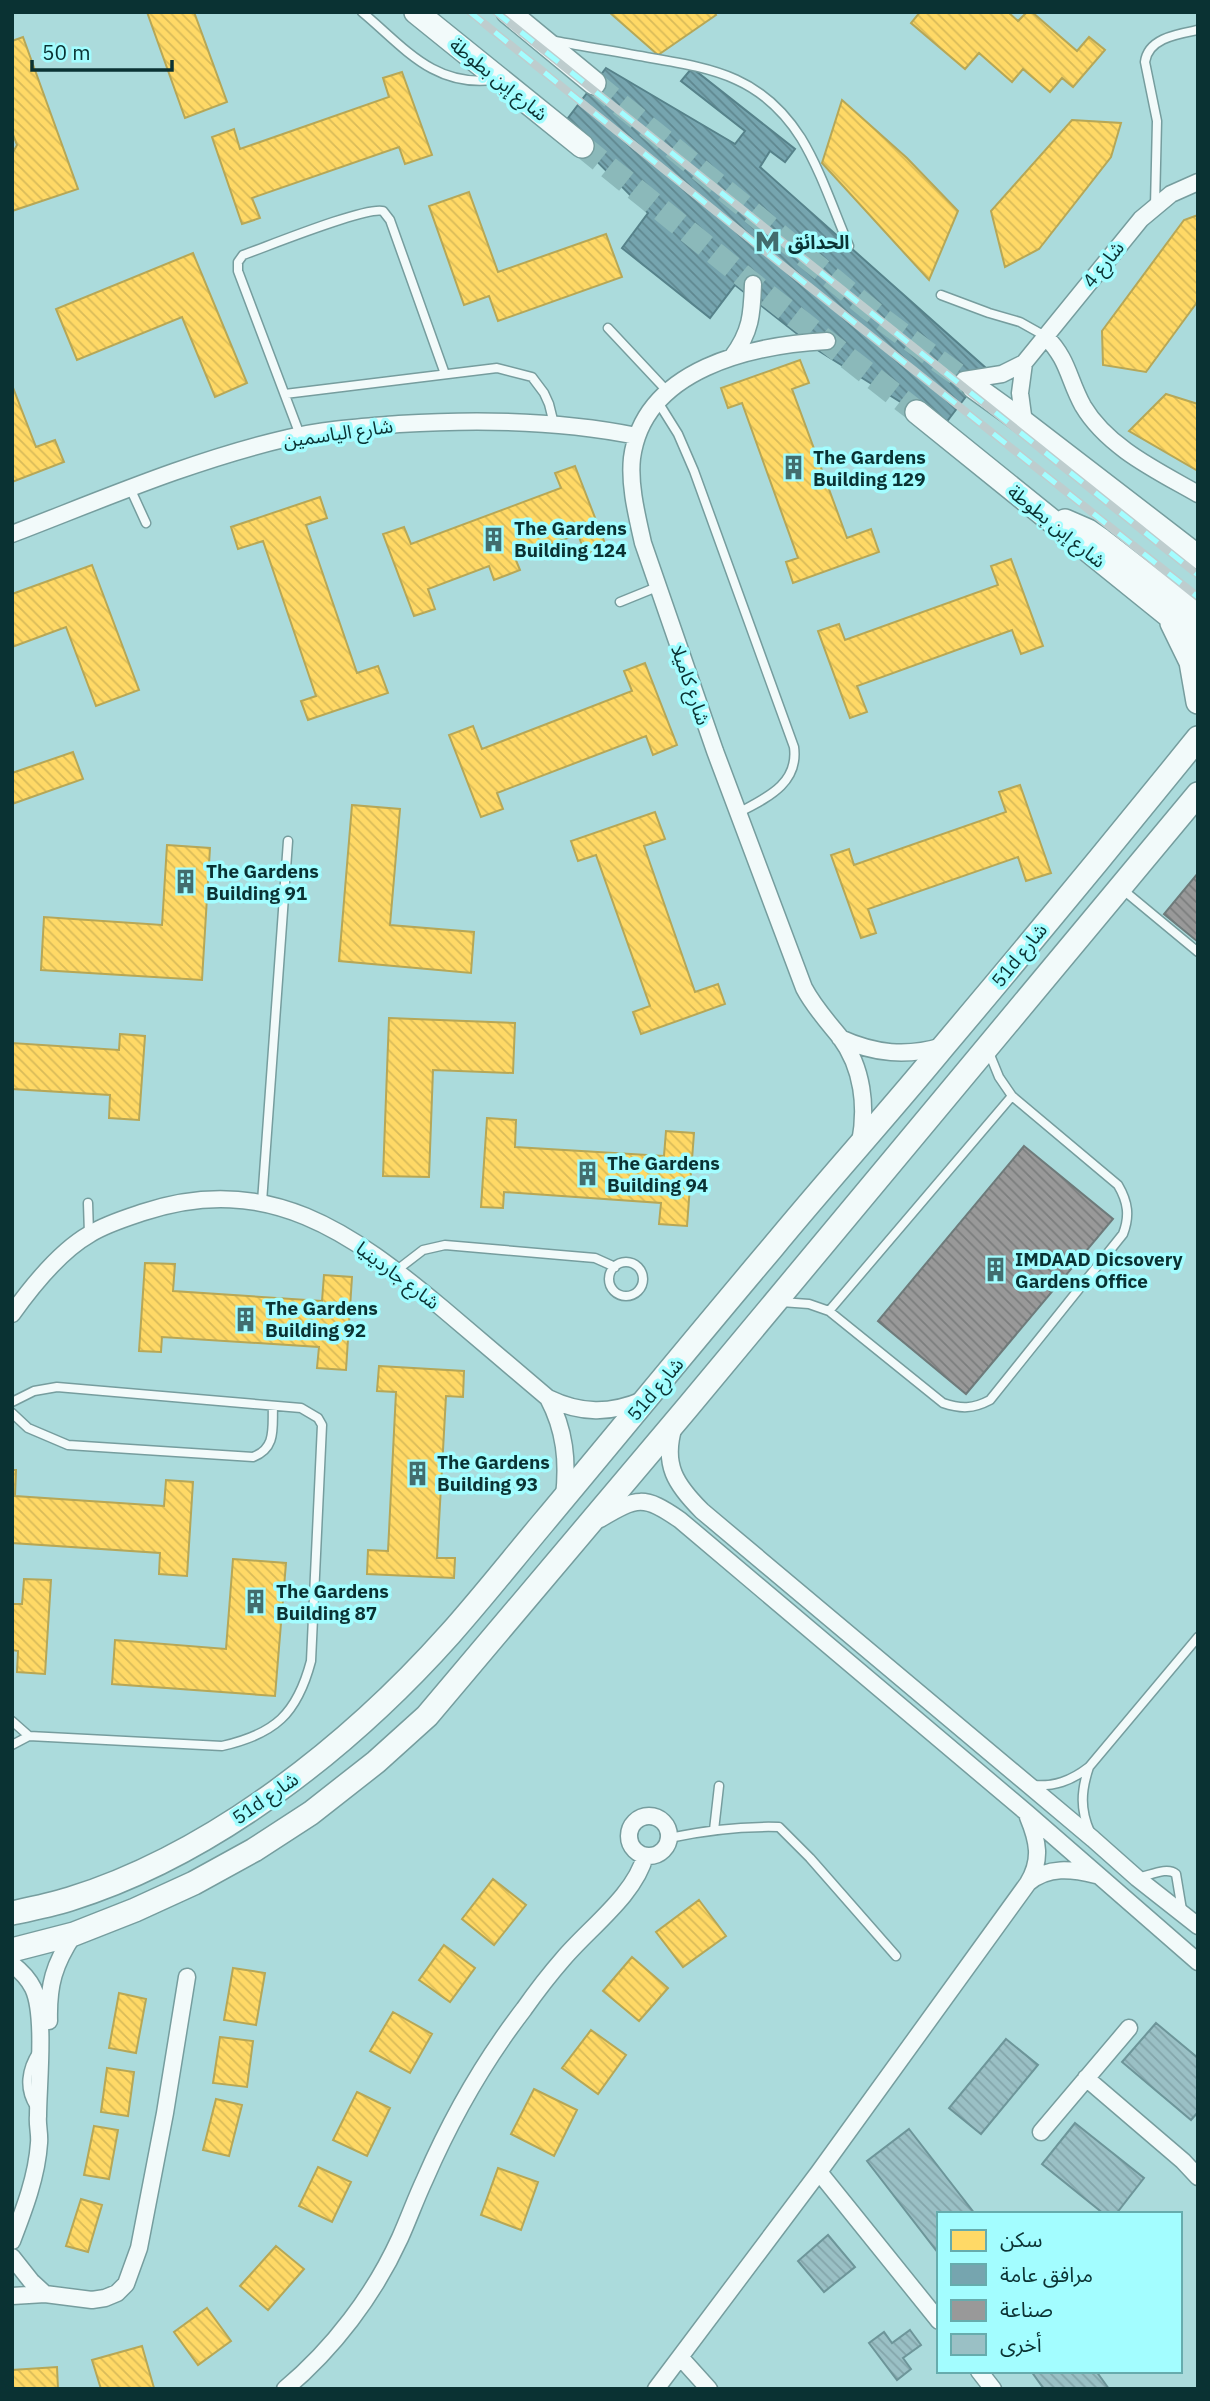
<svg xmlns="http://www.w3.org/2000/svg" width="1210" height="2401" font-family="'IBM Plex Sans','Noto Sans Arabic',sans-serif">
<defs>
<pattern id="homes-back-hatch" width="6" height="6" patternUnits="userSpaceOnUse" patternTransform="scale(1.75)"><rect width="6" height="6" fill="#ffd966"/><path d="M-1 5l2 2M0 0l6 6M5-1l2 2" fill="none" stroke="#d9bb59"/></pattern>
<pattern id="public-back-hatch" width="6" height="6" patternUnits="userSpaceOnUse" patternTransform="scale(1.75)"><rect width="6" height="6" fill="#76a5af"/><path d="M-1 5l2 2M0 0l6 6M5-1l2 2" fill="none" stroke="#5f878f"/></pattern>
<pattern id="industry-back-hatch" width="6" height="6" patternUnits="userSpaceOnUse" patternTransform="scale(1.75)"><rect width="6" height="6" fill="#999"/><path d="M-1 5l2 2M0 0l6 6M5-1l2 2" fill="none" stroke="#7b7d7d"/></pattern>
<pattern id="building-back-hatch" width="6" height="6" patternUnits="userSpaceOnUse" patternTransform="scale(1.75)"><rect width="6" height="6" fill="#9ac0c5"/><path d="M-1 5l2 2M0 0l6 6M5-1l2 2" fill="none" stroke="#83a5aa"/></pattern>
</defs>
<rect width="100%" height="100%" fill="#abdbdc"/>
<!-- homes -->
<path fill="url(#homes-back-hatch)" stroke="#b6a757" stroke-width="2" d="M147,12h47l33,90 -42,16z
M609,12h105l2,3 -58,40z
M920,12h88l10,9 9,-9h5l45,39 12,-14 16,13 -32,37 -11,-9 -12,14 -27,-23 -11,13 -33,-29 -14,16 -54,-46z
M23,37l55,152 -66,22v-57l5,-9 -5,-13v-91z
M402,72l30,83 -27,9 -6,-17 -147,51 8,20 -18,6 -30,-87 22,-8 6,20 149,-52 -6,-19z
M842,100l65,58 51,53 -29,69 -107,-117z
M1072,120l49,3 -10,34 -72,92 -34,18 -14,-56z
M469,192l29,80 108,-38 16,43 -124,44 -9,-25 -25,9 -35,-99z
M1198,215v86l-52,71 -43,-7 -1,-34 82,-111z
M193,253l54,130 -32,14 -33,-80 -105,43 -21,-51z
M800,360l9,23 -17,6 55,149 24,-9 8,23 -86,31 -7,-21 12,-4 -56,-155 -14,5 -7,-20z
M12,385l24,62 19,-7 9,22 -52,20z
M1166,394l32,10v67l-69,-40z
M575,466l31,80 -21,8 -7,-20 -63,24 5,12 -26,10 -5,-14 -61,23 7,20 -21,7 -31,-82 21,-7 7,17 150,-56 -6,-15z
M320,497l7,21 -21,7 51,148 21,-7 10,27 -80,27 -7,-19 15,-5 -53,-155 -25,8 -7,-22z
M1011,559l32,87 -22,8 -9,-24 -155,56 10,26 -17,6 -32,-87 21,-7 6,16 153,-55 -7,-19z
M92,565l47,125 -43,16 -30,-79 -54,20v-53z
M645,663l32,82 -24,10 -7,-19 -149,57 6,16 -22,8 -32,-82 24,-9 9,23 150,-58 -8,-20z
M73,752l10,27 -71,25v-31z
M1020,785l31,88 -25,8 -8,-24 -150,52 8,24 -15,5 -30,-83 18,-6 5,16 152,-53 -7,-20z
M352,805l48,4 -10,116 84,7 -3,41 -132,-12z
M655,812l10,27 -21,7 51,146 23,-8 7,20 -84,30 -8,-22 17,-6 -54,-151 -18,6 -7,-20z
M167,845l43,3 -8,132 -161,-10 3,-53 118,8z
M389,1018l126,5 -2,50 -80,-3 -4,107 -46,-1z
M120,1034l25,2 -6,84 -30,-2 1,-23 -98,-6v-46l107,7z
M487,1118l29,2 -1,27 149,9 2,-25 28,2 -7,93 -28,-2 2,-21 -157,-11 -1,16 -22,-1z
M145,1263l30,1 -2,27 149,10 2,-26 28,2 -6,93 -29,-2 2,-21 -157,-10 -1,15 -22,-1z
M379,1366l85,5 -1,26 -17,-1 -9,162h18l-1,20 -87,-4 1,-24 20,1 8,-159 -19,-1z
M12,1470h4l-1,26 149,10 2,-26 27,2 -6,94 -28,-2 1,-21 -148,-10z
M233,1559l53,4 -11,133 -163,-12 3,-44 111,9z
M24,1579l27,1 -6,94 -28,-2 1,-21 -6,-1v-46h10z
M493,1879l33,26 -32,40 -32,-26z
M699,1900l27,36 -43,31 -27,-35z
M444,1945l31,23 -25,34 -31,-22z
M632,1957l36,31 -29,33 -36,-30z
M233,1968l32,5 -9,52 -32,-5z
M119,1993l27,6 -10,54 -27,-5z
M393,2012l39,22 -22,39 -40,-22z
M591,2030l35,25 -28,39 -36,-26z
M220,2037l33,4 -6,46 -34,-4z
M107,2068l27,4 -6,44 -27,-4z
M534,2089l43,21 -23,46 -43,-22z
M357,2092l33,16 -23,48 -34,-16z
M216,2099l26,6 -13,51 -26,-6z
M94,2126l24,4 -9,49 -25,-4z
M318,2167l33,15 -19,40 -33,-16z
M498,2168l40,14 -17,48 -40,-15z
M81,2199l21,6 -14,47 -22,-6z
M276,2246l28,23 -36,41 -28,-24z
M207,2308l24,33 -33,24 -24,-33z
M142,2346l12,42 -53,1 -9,-29z
M57,2367l1,22h-46v-19z"/>
<!-- public -->
<path fill="url(#public-back-hatch)" stroke="#56828a" stroke-width="2" d="M606,68l129,76 10,-13 -64,-50 11,-13 103,81 -10,13 -15,-11 -10,16 227,202 -45,59 -123,-77 -84,-66 -25,33 -88,-70 26,-35 -86,-87z"/>
<!-- industry -->
<path fill="url(#industry-back-hatch)" stroke="#6e7a7a" stroke-width="2" d="M1198,873v69l-34,-28z
M1024,1146l89,73 -147,175 -88,-73z"/>
<!-- building -->
<path fill="url(#building-back-hatch)" stroke="#6d9599" stroke-width="2" d="M1156,2023l42,35v54l-7,8 -69,-58z
M1006,2039l32,26 -57,69 -32,-26z
M1075,2123l69,55 -28,36h-12l-62,-50z
M909,2129l66,85h-36v40l-72,-93z
M828,2235l27,32 -31,25 -26,-31z
M910,2330l11,15 -18,13 8,11 -14,11 -28,-37 15,-11 8,11z
M1031,2371h65l13,18h-65z"/>
<g fill="none" stroke-linecap="round" stroke-linejoin="round">
<!-- secondary-tunnel -->
<path stroke="#8bb9ba" stroke-width="23" stroke-dasharray="23 11" stroke-linecap="butt" d="M594,83l285,234 95,70
M582,146l171,138 164,128"/>
<defs>
<path id="lane" d="M362,12c42,35 71,75 131,68
M555,41c32,6 64,11 96,17 65,11 112,20 150,80 20,33 33,73 48,108
M1155,206l2,-85 -12,-59c3,-24 33,-28 53,-32
M941,295l48,18 31,9 25,14
M608,328l60,64
M285,394l212,-26 35,9 12,16 5,11 5,20
M658,402l20,32 16,37 100,276c5,37 -28,51 -56,66
M300,435l-62,-164v-9l5,-7c23,-8 123,-49 140,-44l7,9 55,154
M130,488l16,35
M620,602l37,-15
M1122,889l76,63
M262,1202l26,-361
M88,1203l1,31
M609 1279a17 17 0 1 1 34 0a17 17 0 1 1-34 0Z
M397,1270l26,-20 22,-5 150,13 20,9
M781,1302l28,2 20,7 114,92c18,6 30,6 47,-3l133,-166c7,-18 5,-32 -5,-49l-106,-89 -13,-19 -11,-27
M829,1311l183,-215
M12,1402l22,-11 23,-4 244,21 17,10 4,7 -11,236c-14,53 -36,73 -89,85l-193,-10 -17,-15
M12,1413l16,15 40,17 185,12c24,-9 19,-30 20,-51
M12,1745l17,-9
M1089,1767c-8,24 -9,42 1,65
M1032,1785c22,2 39,-4 57,-18l109,-130
M714,1830l5,-44
M669,1838c37,-8 72,-12 110,-11l31,31 86,98
M1137,1878c12,-2 30,-12 39,-4l6,36
M35,2107c-12,-18 -9,-38 3,-56"/>
<path id="street" d="M1045,336c24,24 23,43 38,70 25,42 75,65 115,88
M827,341c-74,4 -183,27 -195,117 -3,27 5,58 11,85l72,208 89,237c10,19 23,33 36,49 23,31 27,70 20,106
M732,357c19,-25 20,-43 21,-73
M1024,363l-4,30 4,30
M964,380l38,-6 22,-11 117,-144 30,-25 27,-12
M12,534c91,-35 181,-74 276,-96 36,-9 74,-11 111,-14 79,-5 160,-4 238,12
M840,1038c35,16 67,19 103,8
M12,1314c20,-28 48,-63 78,-80 16,-10 36,-16 54,-22 124,-41 208,21 298,96 35,30 71,60 106,90 33,16 62,16 95,2
M548,1398c17,32 20,63 16,99
M674,1426c-12,39 2,59 28,85l391,328 44,39 61,48
M600,1519c37,-22 44,-24 80,1l347,293 171,149
M629 1836a20 20 0 1 1 40 0a20 20 0 1 1-40 0Z
M1028,1883c20,-17 44,-14 68,-8
M12,1964c9,7 16,14 21,24 13,27 5,97 5,128 -1,9 2,18 1,27 -2,33 -15,67 -27,98
M49,2021c-1,-36 5,-57 25,-87
M1086,2078l97,83 15,16
M1041,2132l88,-104
M819,2172l120,149
M12,2257l19,24 14,13
M12,2296l33,-2 47,6 13,-2 12,-5 9,-9 13,-36 26,-135 22,-136
M681,2358l28,31
M979,2371l14,18
M285,2389c48,-40 89,-94 115,-151 9,-20 16,-40 25,-59 26,-60 59,-118 99,-170 12,-17 25,-34 39,-50 26,-31 72,-64 82,-103
M656,2389l163,-217 209,-289c14,-23 10,-42 0,-66"/>
<path id="secondary" d="M416,12l166,134
M508,12l86,71
M974,387l50,36 174,134
M917,412l281,227
M1065,521l23,10 13,9 97,75
M1172,623l19,39 7,40
M12,1913c19,-4 39,-8 58,-14 144,-45 281,-154 380,-265 32,-36 62,-74 93,-111 77,-92 152,-184 229,-275 56,-68 115,-133 171,-201 86,-102 171,-205 255,-309
M12,1950l62,-16 61,-24 59,-27 60,-33 57,-37 65,-51 51,-46 260,-308 511,-614"/>
</defs>
<!-- lane casing -->
<use href="#lane" stroke="#769d9e" stroke-width="11"/>
<!-- street casing -->
<use href="#street" stroke="#769d9e" stroke-width="19"/>
<!-- secondary casing -->
<use href="#secondary" stroke="#769d9e" stroke-width="26"/>
<!-- lane -->
<use href="#lane" stroke="#f2fafa" stroke-width="8"/>
<!-- street -->
<use href="#street" stroke="#f2fafa" stroke-width="16"/>
<!-- secondary -->
<use href="#secondary" stroke="#f2fafa" stroke-width="23"/>
<defs>
<path id="rail" d="M470,12l287,233 441,352
M496,12l702,563"/>
</defs>
<!-- rail casing -->
<use href="#rail" stroke="#becdce" stroke-width="8"/>
<!-- rail -->
<use href="#rail" stroke="#a3fdff" stroke-width="5" stroke-dasharray="16" stroke-linecap="butt"/>
</g>
<!-- icons -->
<defs>
<symbol id="metro-bare" viewBox="-9 -9 18 18"><path d="M-5.5 5V-5H-3L0 0L3-5H5.5V5H3V-.5L0 4L-3-.5V5Z" fill="#426d6e" stroke="#a3fdff" stroke-width="2.5" paint-order="stroke"/></symbol>
<symbol id="building-bare" viewBox="-9 -9 18 18"><path d="M-4-6H4V6H1V3H-1V6H-4ZM-2.5-4.3h1.7v1.8h-1.7ZM.8-4.3h1.7v1.8H.8ZM-2.5-1h1.7V.8h-1.7ZM.8-1h1.7V.8H.8Z" fill="#426d6e" stroke="#a3fdff" stroke-width="2.5" paint-order="stroke"/></symbol>
</defs>
<g fill-rule="evenodd">
<use href="#metro-bare" x="750" y="224" width="35" height="35"/>
<use href="#building-bare" x="776" y="450" width="35" height="35"/>
<use href="#building-bare" x="476" y="522" width="35" height="35"/>
<use href="#building-bare" x="168" y="864" width="35" height="35"/>
<use href="#building-bare" x="570" y="1156" width="35" height="35"/>
<use href="#building-bare" x="978" y="1252" width="35" height="35"/>
<use href="#building-bare" x="228" y="1302" width="35" height="35"/>
<use href="#building-bare" x="400" y="1456" width="35" height="35"/>
<use href="#building-bare" x="238" y="1584" width="35" height="35"/>
</g>
<g text-anchor="middle" dominant-baseline="central" stroke-width="7" stroke-linejoin="round" paint-order="stroke">
<!-- street labels -->
<g font-size="19" fill="#0a3233" stroke="#a3fdff">
<text transform="translate(499 79) rotate(39)">شارع إبن بطوطة</text>
<text transform="translate(1103 264) rotate(-51)">شارع 4</text>
<text transform="translate(338 433) rotate(-8)">شارع الياسمين</text>
<text transform="translate(1057 526) rotate(39)">شارع إبن بطوطة</text>
<text transform="translate(691 685) rotate(71)">شارع كاميلا</text>
<text transform="translate(1019 955) rotate(-51)">51d شارع</text>
<text transform="translate(398 1275) rotate(37)">شارع جاردينيا</text>
<text transform="translate(655 1389) rotate(-50)">51d شارع</text>
<text transform="translate(265 1798) rotate(-35)">51d شارع</text>
</g>
<!-- poi labels -->
<g font-size="19" font-weight="bold" fill="#0a3233" stroke="#a3fdff" text-anchor="start">
<text x="788" y="242">الحدائق</text>
<text x="813" y="457">The Gardens<tspan x="813" dy="22">Building 129</tspan></text>
<text x="514" y="528">The Gardens<tspan x="514" dy="22">Building 124</tspan></text>
<text x="206" y="871">The Gardens<tspan x="206" dy="22">Building 91</tspan></text>
<text x="607" y="1163">The Gardens<tspan x="607" dy="22">Building 94</tspan></text>
<text x="1015" y="1259">IMDAAD Dicsovery<tspan x="1015" dy="22">Gardens Office</tspan></text>
<text x="265" y="1308">The Gardens<tspan x="265" dy="22">Building 92</tspan></text>
<text x="437" y="1462">The Gardens<tspan x="437" dy="22">Building 93</tspan></text>
<text x="276" y="1591">The Gardens<tspan x="276" dy="22">Building 87</tspan></text>
</g>
</g>
<!-- border -->
<rect width="1210" height="2401" fill="none" stroke="#0a3233" stroke-width="28"/>
<!-- legend -->
<rect x="937" y="2212" width="245" height="161" fill="#a3fdff" stroke="#66acad" stroke-width="2"/>
<rect x="951" y="2230" width="35" height="21" fill="#ffd966" stroke="#66acad" stroke-width="2"/>
<text x="1000" y="2247" font-size="21" fill="#0a3233">سكن</text>
<rect x="951" y="2264" width="35" height="21" fill="#76a5af" stroke="#66acad" stroke-width="2"/>
<text x="1000" y="2282" font-size="21" fill="#0a3233">مرافق عامة</text>
<rect x="951" y="2300" width="35" height="21" fill="#999999" stroke="#66acad" stroke-width="2"/>
<text x="1000" y="2317" font-size="21" fill="#0a3233">صناعة</text>
<rect x="951" y="2334" width="35" height="21" fill="#9ac0c5" stroke="#66acad" stroke-width="2"/>
<text x="1000" y="2352" font-size="21" fill="#0a3233">أخرى</text>
<!-- scale -->
<path d="M32 60v10h140v-10" fill="none" stroke="#0a3233" stroke-width="3.5"/>
<text x="42" y="60" font-size="21" fill="#0a3233" stroke="#a3fdff" stroke-width="5" paint-order="stroke">50 m</text>
</svg>
